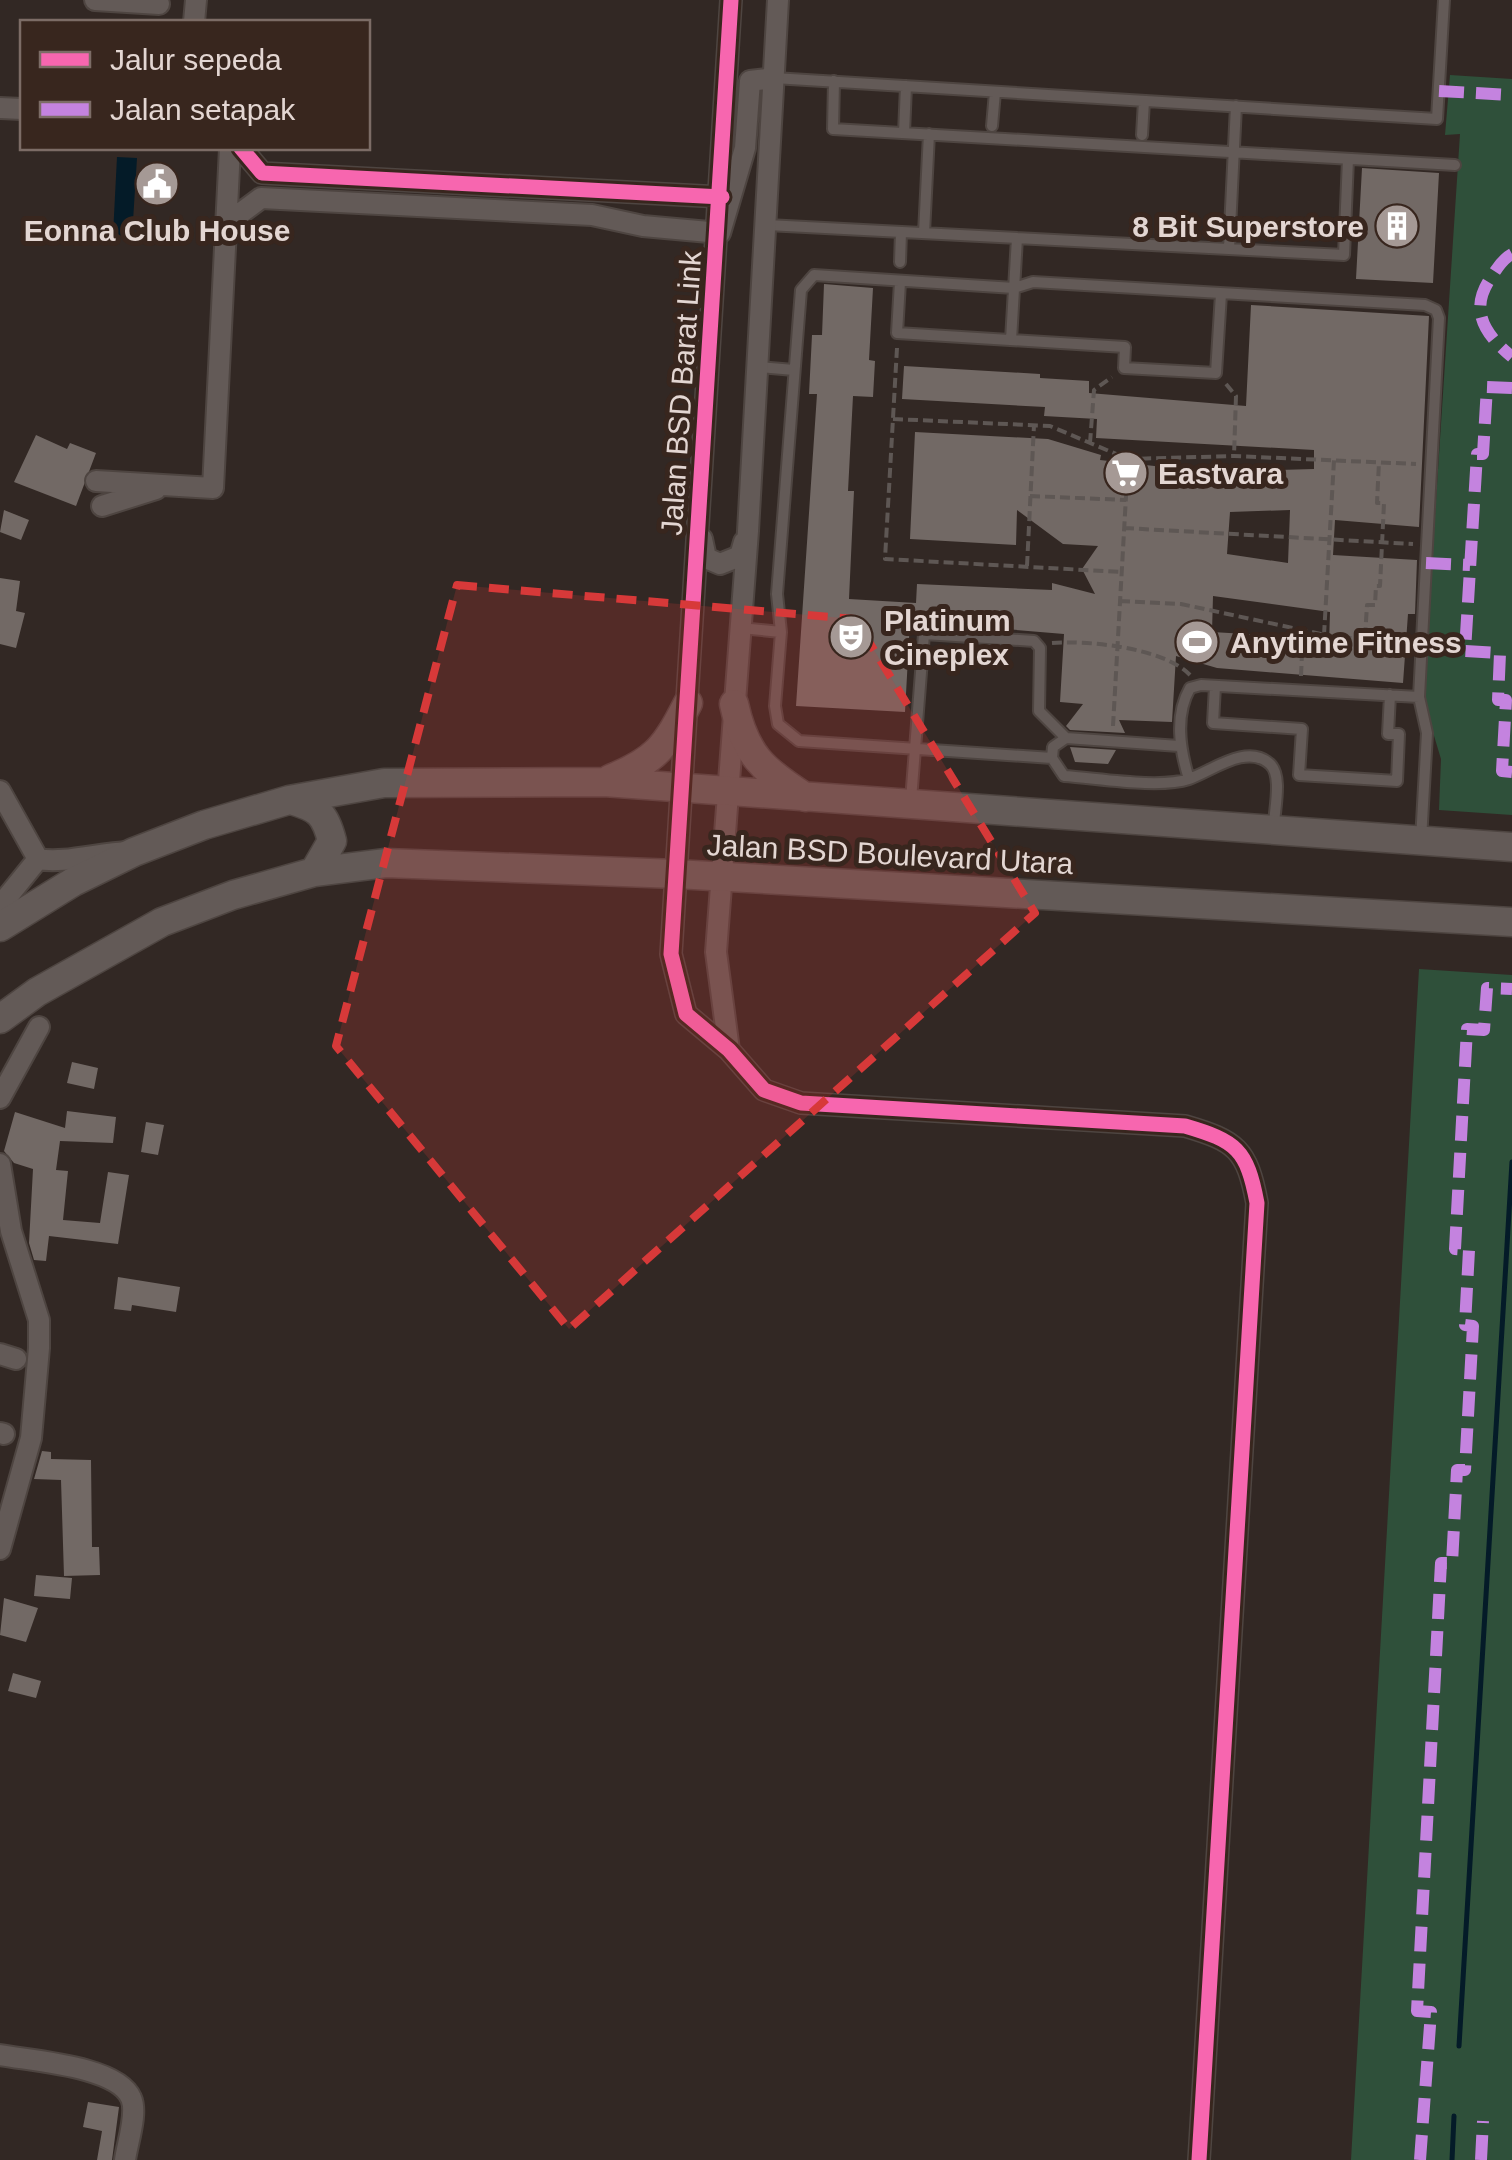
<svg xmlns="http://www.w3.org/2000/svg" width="1512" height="2160" font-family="Helvetica,sans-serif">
<rect width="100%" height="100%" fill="#322824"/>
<!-- green -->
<path fill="#2f503a" d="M1450,75l62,4v736l-73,-5 2,-51 -18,-60 37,-565 -15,1z
M1419,969l93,6v1185h-161z"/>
<!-- water -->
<path fill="#041b28" d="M117,157l20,1 -5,78 -19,-1z"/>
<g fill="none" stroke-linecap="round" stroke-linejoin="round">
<!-- stream -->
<path stroke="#041b28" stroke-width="5" d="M1459,2046l53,-884
M1452,2160l2,-44"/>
</g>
<!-- building -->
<path fill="#726965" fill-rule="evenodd" d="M1362,168l77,5 -6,110 -77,-4z
M824,284l49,4 -4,72 6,1 -2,36 -20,-1 -5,95h6l-5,108 67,4 1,-19 135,6v-7l43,11 -13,-25 16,-23 -35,-2 -46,-34 -1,35 -106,-6 5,-107 133,7 53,16 -1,5 109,12 105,-3v-19l-218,-12 1,-19 -53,-3 1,-9 -143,-8 2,-33 136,8v4l49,3v12l157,13 5,-101 178,11 -10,211 -84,-7 -2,35 84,5 -2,54h-7l-5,69 -186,-15 -41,-12 -4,66 -53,-2 6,13 -55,-3 -4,-4 17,-22 -23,-2 4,-68 -154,-13 -5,91 -109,-6 21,-312h-8l3,-59h10zM1290,510l-2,53 -61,-9 3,-42zM1213,596l117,16 -1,33 -33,-2v-6l-84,-5z
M36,435l31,14 3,-6 26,10 -20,53 -62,-24z
M4,510l25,10 -8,20 -21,-8z
M0,578l20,3 -4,30 9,2 -9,35 -16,-4z
M1070,747l46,3 -8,14 -33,-2z
M72,1062l26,6 -4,21 -27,-6z
M67,1111l49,6 -3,26 -53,-2 -4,29 12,1 -5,49 37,3 8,-51 21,3 -11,69 -69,-8 -3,25 -12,-1 -5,-17 4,-74 -19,-6 -10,-12 11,-39 50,16z
M146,1122l18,3 -6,30 -17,-3z
M118,1277l62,10 -4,25 -44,-7 -1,6 -17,-2z
M42,1451l9,1v7l40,1 1,87h7l1,28 -36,1 -3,-96 -27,-1z
M36,1575l36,3 -2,21 -36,-3z
M4,1598l34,10 -12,34 -26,-7z
M13,1673l28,8 -5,17 -28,-7z
M88,2102l31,5 -7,53h-15l5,-29 -19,-4z"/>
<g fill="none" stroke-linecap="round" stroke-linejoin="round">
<defs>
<path id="lane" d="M774,78l663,41 7,-119
M834,81l-1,48 622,36
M992,126l3,-34
M904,133l2,-47
M1142,135l2,-34
M767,225l577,30 4,-96
M924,233l5,-99
M1229,249l7,-143
M900,262l1,-30
M900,282l-3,51 228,14 -1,21 92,5 5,-79
M1011,340l6,-102
M758,367l36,3
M740,628l41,4
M1215,686l-2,37 89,6 -3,46 98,6 2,-47h-11l2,-39
M1179,746l-113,-8 -13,9 -1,11 12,18c33,2 95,13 125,3 23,-8 58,-36 81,-15 13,12 4,46 4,62
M1052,758l-253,-17 -21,-17 -3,-18 6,-74 -4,-38 24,-304 13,-15 200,13 19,-6 392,23 11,5 3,8 -20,379 8,36 -6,107
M1189,779c-9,-29 -15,-63 1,-91l11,-3 218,12
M911,800l13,-166 110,7 6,7 -1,63 27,27"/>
<path id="street" d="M95,0l64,4
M731,0l-60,954 15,60 43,36 35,40 37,13 384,23c51,15 62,23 72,77l-58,957
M194,22l2,-22
M0,108l22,1
M241,148l21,25 460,24
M226,224l35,-26 331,17 51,11 77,7 25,-85 5,-67 24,-3
M96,481l117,7 17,-340
M102,506l54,-17
M702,539l4,19 14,6 20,-8 4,-14
M0,791l38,68
M0,906l38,-47c25,5 61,-6 90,-7
M729,1050l-13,-98 32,-421 30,-531
M0,1098l39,-71
M0,1164l11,67 28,89v28l-8,90 -31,111
M0,1354l16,5
M0,1433l4,1
M0,2055c32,6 117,11 131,43 7,15 -4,46 -6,62"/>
<path id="secondary" d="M734,704c11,51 29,66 71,93
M610,779c47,-19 56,-33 78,-76
M291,800c27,8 34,13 41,41l-18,31
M0,927l73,-45 61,-30 70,-27 85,-25 95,-17 220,-1 908,65
M0,1019l37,-27 125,-70 71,-27 81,-23 72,-9 290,11 836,48"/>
</defs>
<!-- lane casing -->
<use href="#lane" stroke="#4e4541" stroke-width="14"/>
<!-- street casing -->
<use href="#street" stroke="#4e4541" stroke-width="24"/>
<!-- secondary casing -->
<use href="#secondary" stroke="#4e4541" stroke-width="31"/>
<!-- path -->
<path stroke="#5e5754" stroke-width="4" stroke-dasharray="10 5" stroke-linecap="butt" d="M897,348l-12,211 236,13
M1226,384l10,12 -2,60
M893,419l157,7 78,33 106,-3 182,8
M1090,443l4,-53 18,-13
M1030,496l96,4
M1124,528l289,16
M1027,566l7,-141
M1120,601l61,3 154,33 72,4
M1324,635l10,-175
M1365,637l2,-32h8l1,-19h4l4,-83h-7l2,-41
M1052,643c37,-3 112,5 138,32
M1301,676l2,-46
M1113,726l15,-265"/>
<!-- lane -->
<use href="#lane" stroke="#635a57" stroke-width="10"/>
<!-- street -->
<use href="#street" stroke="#635a57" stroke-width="20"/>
<!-- secondary -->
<use href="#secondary" stroke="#635a57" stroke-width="28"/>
<!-- quiet -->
<path stroke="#c483df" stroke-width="12" stroke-dasharray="25 12" stroke-linecap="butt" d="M1439,91l73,4
M1512,254c-11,6 -15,15 -22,25 -22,33 -3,57 22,78
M1512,388l-25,-1 -4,67h-6l-12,197 35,2 -2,47h8l-4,71 10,1
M1426,563l44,2
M1420,2160l11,-148 -14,-1 24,-448h11l5,-93h8l8,-144 -8,-1 4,-75 -14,-1 12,-220 17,1 3,-42 25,1
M1481,2160l2,-39"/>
<defs>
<path id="cycleway" d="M731,0l-60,954 15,60 43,36 35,40 37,13 384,23c51,15 62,23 72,77l-58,957
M241,148l21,25 460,24"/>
</defs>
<!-- cycleway casing -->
<use href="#cycleway" stroke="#38261e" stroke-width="21"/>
<!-- cycleway -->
<use href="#cycleway" stroke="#f766af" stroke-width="15"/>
</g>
<!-- marked area -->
<path fill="#d73939" fill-opacity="0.2" stroke="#d73939" stroke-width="8" stroke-dasharray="20 12" stroke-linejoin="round" d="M457,585l398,34 180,294 -466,416 -233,-283z"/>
<!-- icons -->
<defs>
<symbol id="civic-disc" viewBox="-11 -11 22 22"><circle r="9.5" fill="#a59995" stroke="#38261e"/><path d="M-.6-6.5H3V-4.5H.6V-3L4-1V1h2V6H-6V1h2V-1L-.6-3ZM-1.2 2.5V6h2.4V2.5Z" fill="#fff"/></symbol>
<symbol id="building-disc" viewBox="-11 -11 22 22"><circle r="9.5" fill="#a59995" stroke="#38261e"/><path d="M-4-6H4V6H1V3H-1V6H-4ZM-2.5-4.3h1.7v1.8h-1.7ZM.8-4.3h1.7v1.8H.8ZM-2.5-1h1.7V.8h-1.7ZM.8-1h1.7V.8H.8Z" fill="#fff"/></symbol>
<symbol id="supermarket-disc" viewBox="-11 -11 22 22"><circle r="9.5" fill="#a59995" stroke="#38261e"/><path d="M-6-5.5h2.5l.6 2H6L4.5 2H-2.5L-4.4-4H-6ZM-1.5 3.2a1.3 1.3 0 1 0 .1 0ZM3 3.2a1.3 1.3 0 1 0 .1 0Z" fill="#fff"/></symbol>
<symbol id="theatre-disc" viewBox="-11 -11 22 22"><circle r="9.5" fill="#a59995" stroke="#38261e"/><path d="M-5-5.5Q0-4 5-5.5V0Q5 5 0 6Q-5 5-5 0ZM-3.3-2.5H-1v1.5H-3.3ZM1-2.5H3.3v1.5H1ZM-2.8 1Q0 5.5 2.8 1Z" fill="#fff"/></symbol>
<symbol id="stadium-disc" viewBox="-11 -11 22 22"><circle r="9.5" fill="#a59995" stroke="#38261e"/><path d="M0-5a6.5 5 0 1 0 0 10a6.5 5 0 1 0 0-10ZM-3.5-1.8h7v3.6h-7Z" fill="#fff"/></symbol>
</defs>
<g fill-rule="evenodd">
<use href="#civic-disc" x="132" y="159" width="50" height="50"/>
<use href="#building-disc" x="1372" y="201" width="50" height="50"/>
<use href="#supermarket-disc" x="1101" y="448" width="50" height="50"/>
<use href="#theatre-disc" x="826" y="612" width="50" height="50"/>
<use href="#stadium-disc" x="1172" y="617" width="50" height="50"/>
</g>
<g text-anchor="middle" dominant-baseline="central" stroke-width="10" stroke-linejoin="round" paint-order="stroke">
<!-- poi labels -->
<g font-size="30" font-weight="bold" fill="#e3d6d2" stroke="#38261e" text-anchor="start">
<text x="1364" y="226" text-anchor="end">8 Bit Superstore</text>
<text x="157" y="230" text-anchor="middle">Eonna Club House</text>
<text x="1158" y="473">Eastvara</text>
<text x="884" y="620">Platinum<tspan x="884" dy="34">Cineplex</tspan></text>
<text x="1230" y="642">Anytime Fitness</text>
</g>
<!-- street labels -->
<g font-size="30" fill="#e3d6d2" stroke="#38261e">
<text transform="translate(681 393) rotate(-86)">Jalan BSD Barat Link</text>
<text transform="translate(890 854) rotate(3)">Jalan BSD Boulevard Utara</text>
</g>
</g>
<!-- legend -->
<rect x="20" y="20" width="350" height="130" fill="#38261e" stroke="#7c6c66" stroke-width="2.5"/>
<rect x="40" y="52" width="50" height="15" fill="#f766af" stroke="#7c6c66" stroke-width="2.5"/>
<text x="110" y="70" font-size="30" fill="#e3d6d2">Jalur sepeda</text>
<rect x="40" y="102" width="50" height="15" fill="#c483df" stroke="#7c6c66" stroke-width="2.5"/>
<text x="110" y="120" font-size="30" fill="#e3d6d2">Jalan setapak</text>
</svg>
